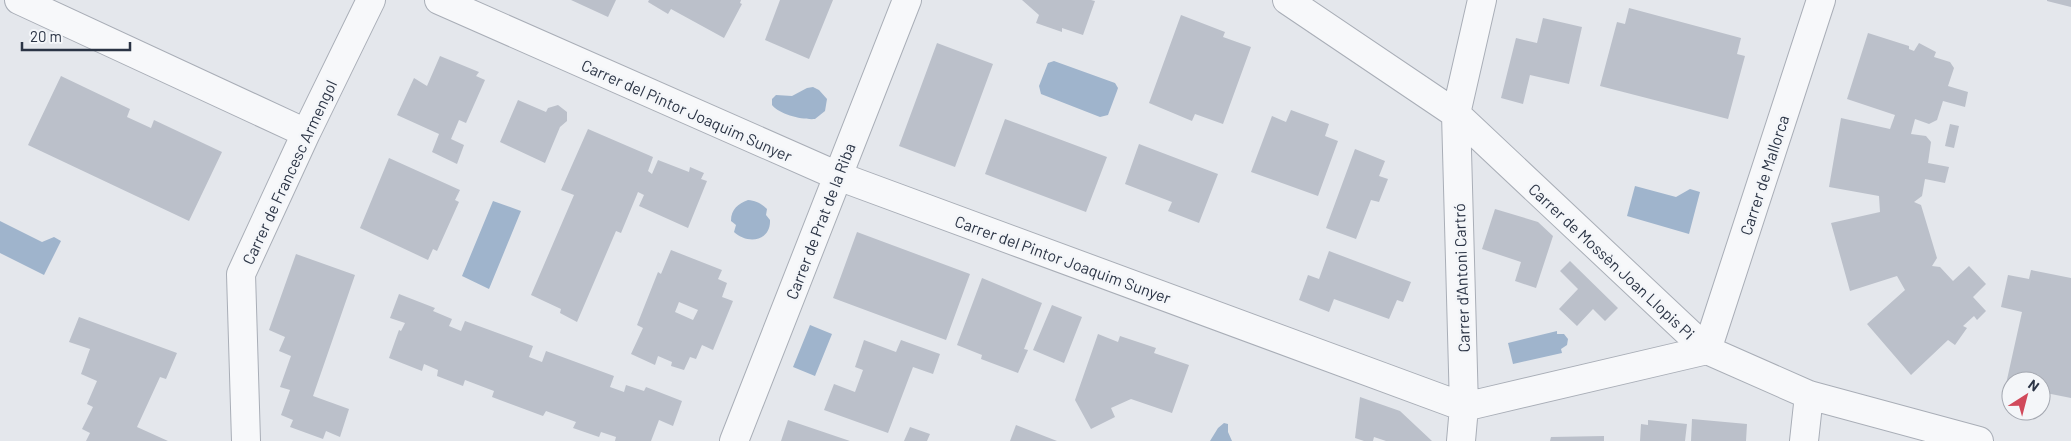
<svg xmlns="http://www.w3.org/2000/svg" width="2071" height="441" font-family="Barlow,sans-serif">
<rect width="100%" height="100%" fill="#e4e7ec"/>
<!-- water -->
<path fill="#9fb4cc" d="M1054,61l61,22 3,5 -1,3 -9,24 -8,2 -59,-23 -2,-8 9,-23z
M813,87l6,3 8,9 -2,12 -10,8c-12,1 -35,-4 -43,-14v-6l4,-4 16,1 15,-8z
M1635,186l41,11 14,-8 10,3 -11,42 -62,-18z
M748,200c8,1 13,3 19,9l-1,6 4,5c1,21 -22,25 -36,12l2,-7 -5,-4c0,-12 7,-17 17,-21z
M493,201l28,10 -32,78 -27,-13z
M0,221l42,21 12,-5 7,4 -17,34 -44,-22z
M810,325l22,9 -17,42 -22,-9z
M1557,331v3h7l4,5 -1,6 -6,4 1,4 -49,11 -5,-21z
M1224,423l4,1v8l4,9h-22l8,-13z"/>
<!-- building -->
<path fill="#bbc0ca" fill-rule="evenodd" d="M571,0h45l-8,17z
M649,0h92l-1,3 2,1 -18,34 -53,-29 -3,5 -20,-12z
M780,0h53l-24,59 -44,-19z
M1022,0h69l4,1 -12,34 -21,-7v4l-26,-9 3,-8z
M2047,0h24v7l-24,-6z
M1629,8l112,30 -4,16 8,2 -17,63 -128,-33 17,-64 8,2z
M1181,15l44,17 -2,5 28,10 -28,77 -28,-10 -3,7 -43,-18z
M1543,18l39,9 -13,57 -39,-9 -7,29 -22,-6 15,-60 21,5z
M1868,33l41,13v3l5,2 5,-8 17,9 -2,5 16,5 4,6 -6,18 20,6 -3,15 -22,-6 -6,19 -8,4 -14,-5 -4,15 15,2 5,6 -3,21 21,4 -4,16 -20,-4 -3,17 -8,6 7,3 16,53 -5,8 8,1 13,14 16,-15 17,18 -13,13 13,14 -9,9 -3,-4 -11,10 4,2 -12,17 -7,-5 -37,35 -44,-51 38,-34 -8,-14 -47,15 -19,-68 49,-11 -1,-16 -50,-9 12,-69 49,11 5,-14 -48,-16z
M937,43l56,21 -38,103 -56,-21z
M440,56l39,16 -3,4 9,4 -19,43 -7,-3 -8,19 13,6 -7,19 -25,-12 7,-18 -42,-19 17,-37 13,8z
M61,76l69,33 -3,8 24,11 3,-8 68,32 -33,69 -161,-76z
M518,100l28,12 2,-4 10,-3 9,7v9l-7,6 -15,36 -45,-21z
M1291,110l38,14 -4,12 13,5 -20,55 -67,-24 21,-56 14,6z
M1005,119l102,38 -21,55 -101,-38z
M1950,124l9,2 -5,22 -9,-2z
M588,129l65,28 -5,14 4,3 6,-14 31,12 1,-5 14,6 -3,6 6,2 -19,47 -49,-22 5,-11 -6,-3 -17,41 -5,-2 -39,91 -17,-9 1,-4 -30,-14 43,-100 -13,-5z
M1139,144l79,30 -19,49 -31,-12 4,-9 -47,-18z
M1355,149l30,12 -6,15 9,3 -9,23 -8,-2 -15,39 -30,-11z
M389,158l71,32 -5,10 4,2 -22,49 -4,-2 -5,11 -68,-32z
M1495,209l43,13 15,14 -17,52 -21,-7 6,-19 -39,-13z
M857,232l113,42 -24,66 -113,-42z
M671,250l51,20 -4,9 9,4 -5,14 11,4 -20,49 -11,-5 -6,14 -6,-2 -6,13 -13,-4 1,-4 -14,-6 -3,9 -24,-11 12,-26 -6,-3 21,-53 3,2zM679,302l19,8 -5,10 -18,-8z
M1329,251l82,31 -8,20 -6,-2 -8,19 -55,-20 -5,13 -30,-12 9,-25 11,4z
M296,254l59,21 -42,121 36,13 -9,28 -14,-6 -3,8 -33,-12 3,-7 -12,-5 9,-25 -10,-3 11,-31 -12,-5 6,-14 -16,-7z
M1570,261l48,47 -13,13 -12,-12 -16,17 -18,-17 19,-20 -18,-18z
M2031,270l40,8v120l-30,-6v-11h-30v4l-5,-1 16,-72 -21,-5 7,-32 21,4z
M982,278l60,25 -18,46 4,1 -10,23 -37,-14 1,-4 -25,-10z
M399,294l36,14 -2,3 19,8 -3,7 12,5 4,-10 68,25 -4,11 13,5 4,-11 68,25 -4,11 14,5 2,-7 18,6 2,-4 36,14 -9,25 -14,-6 -8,21h-36l1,-4 -15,-5 -2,5 -26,-9 3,-6 -30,-11 -3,5 -51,-19 2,-6 -29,-11 -2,6 -26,-10 1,-6 -14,-6 -2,7 -33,-13 10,-28 2,1 4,-8 -15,-5z
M1052,305l30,12 -18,46 -31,-13z
M79,317l98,36 -11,26 -6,-2 -23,50 31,14h-82l4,-8 -8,-4 11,-22 -6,-3 10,-23 -16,-7 9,-25 -21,-7z
M1098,334l20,8 2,-6 36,12 -2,5 35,12 -17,48 -41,-14 -20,9 4,9 -24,12 -16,-29z
M864,340l32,12 5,-12 39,14 -7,20 -20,-7 -25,66 -64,-23 10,-26 21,8 8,-22 -8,-3z
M1360,397l40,14 32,30h-46l-12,-4 -1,4h-9l-9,-3z
M1692,419l55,5 -1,17h-55z
M788,420l62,21h-69z
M1648,420l39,4 -2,17h-45l1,-17 7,1z
M1016,425l41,16h-47z
M910,427l20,7 -3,7h-23z
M1604,436v5h-54l1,-4z"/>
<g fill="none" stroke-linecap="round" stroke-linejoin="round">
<defs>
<path id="minor" d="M19,0l287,133
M439,0l399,176 626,231 243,-57 114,-350
M1287,0l169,114 251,236 102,45 170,46
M246,441l-5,-167 65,-141 65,-133
M734,441l173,-441
M1461,441l3,-34 -8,-293 26,-114
M1804,441l5,-46"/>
</defs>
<!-- minor casing -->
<use href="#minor" stroke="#a9aeb7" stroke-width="30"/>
<!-- minor -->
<use href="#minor" stroke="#f7f8fa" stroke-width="28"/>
</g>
<g text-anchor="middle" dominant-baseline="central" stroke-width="5" stroke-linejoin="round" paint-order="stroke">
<!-- street labels -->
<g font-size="16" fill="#2b3445" stroke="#f4f6f9">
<text transform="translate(687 110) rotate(24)">Carrer del Pintor Joaquim Sunyer</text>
<text transform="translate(289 172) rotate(-65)">Carrer de Francesc Armengol</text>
<text transform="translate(1764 175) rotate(-72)">Carrer de Mallorca</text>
<text transform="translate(820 221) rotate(-69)">Carrer de Prat de la Riba</text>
<text transform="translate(1063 259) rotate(20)">Carrer del Pintor Joaquim Sunyer</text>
<text transform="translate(1612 261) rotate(43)">Carrer de Mossèn Joan Llopis Pi</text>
<text transform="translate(1461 278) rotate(-92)">Carrer d'Antoni Cartró</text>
</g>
</g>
<!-- north arrow -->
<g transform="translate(2026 396) rotate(36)"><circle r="24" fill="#f4f6f9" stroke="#a4a8b1"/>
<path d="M0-4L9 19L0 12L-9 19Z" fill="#d1495b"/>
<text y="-8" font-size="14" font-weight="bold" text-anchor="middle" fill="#2b3445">N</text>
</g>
<!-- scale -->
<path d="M22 42v8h108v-8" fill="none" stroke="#2b3445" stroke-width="2.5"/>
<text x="30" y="42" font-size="15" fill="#2b3445" stroke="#f4f6f9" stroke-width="4" paint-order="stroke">20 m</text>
</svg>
